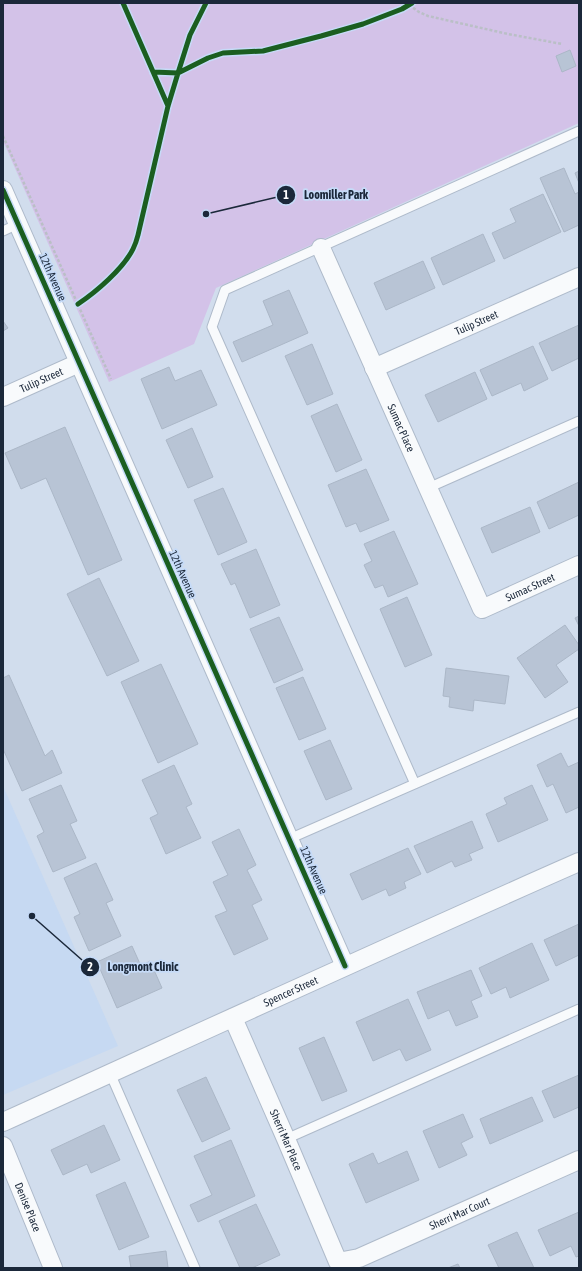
<svg xmlns="http://www.w3.org/2000/svg" width="582" height="1271" font-family="'Asap Condensed',sans-serif">
<rect width="100%" height="100%" fill="#d1dded"/>
<!-- built -->
<path fill="#c6d9f2" d="M3,786l115,260 -115,49z"/>
<!-- green -->
<path fill="#d3c2e8" d="M3,3h576v120l-363,165 -22,56 -85,38 -106,-241z"/>
<!-- building -->
<path fill="#b8c4d5" stroke="#abb7c7" d="M570,50l6,16 -14,6 -6,-16z
M564,168l11,26 4,-2v33l-15,7 -24,-54z
M579,171v12l-4,-10z
M543,194l18,38 -57,27 -12,-26 24,-11 -6,-13z
M483,234l12,27 -52,24 -12,-27z
M423,261l12,27 -49,22 -12,-27z
M289,290l19,43 -66,29 -9,-20 40,-17 -10,-24z
M3,321l5,7 -5,3z
M579,325v33l-27,13 -13,-28z
M312,344l21,50 -26,11 -22,-49z
M533,346l15,33 -24,12 -3,-8 -29,13 -12,-26z
M169,367l6,14 26,-11 16,35 -55,24 -21,-50z
M475,372l12,27 -49,23 -13,-27z
M337,404l25,56 -26,12 -25,-56z
M65,427l57,133 -34,15 -42,-97 -25,11 -16,-36z
M192,428l21,49 -25,11 -22,-48z
M366,469l23,51 -29,12 -4,-9 -10,4 -18,-42z
M579,482v33l-30,14 -12,-27z
M223,488l24,54 -29,13 -24,-55z
M530,507l10,25 -48,21 -11,-25z
M394,531l24,53 -30,13 -5,-12 -8,3 -11,-23 8,-4 -8,-17z
M256,549l24,56 -30,13 -15,-35 -4,2 -10,-21z
M99,578l40,83 -32,15 -40,-82z
M407,597l25,58 -27,12 -25,-58z
M579,616v10l-4,-8z
M279,617l24,53 -29,13 -24,-54z
M565,625l14,20v4l-23,16 12,17 -23,16 -28,-40z
M161,664l37,80 -40,19 -37,-81z
M446,668l63,8 -4,28 -31,-4 -1,11 -24,-4 1,-10 -7,-1z
M9,675l36,81 7,-6 10,23 -40,18 -19,-42v-71z
M303,677l23,52 -27,11 -23,-52z
M330,740l22,49 -26,11 -22,-49z
M561,753l7,14 11,-5v45l-13,6 -13,-29 -6,3 -10,-22z
M174,765l18,39 -6,3 15,31 -35,16 -16,-36 8,-4 -16,-34z
M61,785l16,36 -7,3 16,34 -33,14 -16,-36 7,-4 -15,-33z
M532,785l16,35 -50,22 -12,-28 21,-10 -3,-6z
M472,821l11,27 -14,6 3,6 -17,7 -3,-6 -25,12 -13,-27z
M239,829l17,36 -9,5 15,30 -10,5 16,34 -34,16 -19,-39 12,-5 -14,-29 15,-7 -16,-33z
M408,848l13,26 -17,8 2,6 -17,8 -3,-7 -24,11 -12,-26z
M96,863l17,37 -7,3 15,33 -32,15 -15,-34 6,-3 -16,-36z
M579,924v31l-23,11 -12,-26z
M532,943l17,37 -39,18 -4,-11 -15,7 -12,-26z
M132,946l9,20 9,-5 12,27 -45,20 -20,-46z
M471,970l11,26 -11,5 7,16 -22,9 -7,-16 -21,9 -11,-27z
M408,999l23,51 -25,11 -6,-12 -27,12 -17,-39z
M324,1037l23,54 -25,10 -23,-53z
M579,1075v32l-25,11 -12,-27z
M206,1077l24,52 -28,13 -25,-52z
M532,1097l11,24 -53,23 -10,-25z
M463,1114l10,23 -12,6 6,12 -28,13 -16,-37z
M104,1125l16,35 -29,13 -4,-9 -24,11 -12,-25z
M231,1140l24,56 -57,26 -8,-17 22,-10 -18,-39z
M407,1151l12,29 -53,23 -17,-39 24,-11 5,11z
M125,1182l24,55 -30,13 -23,-55z
M256,1204l24,51 -28,13h-12l-21,-47z
M579,1212v44l-3,1 -5,-11 -21,10 -12,-26z
M517,1232l17,36h-35l-11,-23z
M166,1251l2,17h-37l-2,-12z
M458,1264l2,4h-12z"/>
<g fill="none" stroke-linecap="round" stroke-linejoin="round">
<defs>
<path id="service" d="M3,231l15,-7
M428,488l151,-67
M415,784l-203,-457 13,-37 354,-159
M289,839l290,-127
M110,1073l85,195
M286,1139l293,-130"/>
<g id="minor">
<path d="M3,190l342,776"/>
<path id="s1" d="M321,248l161,361 97,-44"/>
<path id="s2" d="M374,368l205,-91"/>
<path id="s3" d="M3,397l76,-34"/>
<path id="s4" d="M233,1018l53,121 52,123 21,-4 220,-98"/>
<path id="s5" d="M3,1122c192,-87 383,-175 576,-260"/>
<path id="s6" d="M3,1146l50,122"/>
</g>
</defs>
<!-- service casing -->
<use href="#service" stroke="#aebaca" stroke-width="11"/>
<!-- minor casing -->
<use href="#minor" stroke="#aebaca" stroke-width="20"/>
<!-- path -->
<path stroke="#babfc6" stroke-width="2.5" stroke-dasharray="3 2" stroke-linecap="butt" d="M409,5l10,7 9,4 80,18 54,10
M3,136l108,243"/>
<!-- service -->
<use href="#service" stroke="#f8fafc" stroke-width="9"/>
<!-- minor -->
<use href="#minor" stroke="#f8fafc" stroke-width="18"/>
<defs>
<path id="cycleway" d="M123,3l45,103
M178,73l30,-15 15,-5 40,-2 58,-15 42,-12 39,-15 10,-6
M178,73l12,-38 16,-32
M3,190l342,776
M78,304c18,-12 45,-35 55,-55 2,-4 4,-10 5,-14l30,-129 10,-33 -25,-1"/>
</defs>
<!-- cycleway casing -->
<use href="#cycleway" stroke="#c6dbf8" stroke-width="8"/>
<!-- cycleway -->
<use href="#cycleway" stroke="#1b5e20" stroke-width="5"/>
</g>
<g text-anchor="middle" dominant-baseline="central" stroke-width="3.5" stroke-linejoin="round" paint-order="stroke">
<!-- street labels -->
<g font-size="11" fill="#1b283a" stroke="#c6dbf8">
<text transform="translate(53 277) rotate(66)">12th Avenue</text>
<text stroke="none"><textPath href="#s2" startOffset="112">Tulip Street</textPath></text>
<text stroke="none"><textPath href="#s3" startOffset="42">Tulip Street</textPath></text>
<text stroke="none"><textPath href="#s1" startOffset="197">Sumac Place</textPath></text>
<text transform="translate(183 574) rotate(66)">12th Avenue</text>
<text stroke="none"><textPath href="#s1" startOffset="448">Sumac Street</textPath></text>
<text transform="translate(314 870) rotate(66)">12th Avenue</text>
<text stroke="none"><textPath href="#s5" startOffset="316">Spencer Street</textPath></text>
<text stroke="none"><textPath href="#s4" startOffset="133">Sherri Mar Place</textPath></text>
<text stroke="none"><textPath href="#s6" startOffset="66">Denise Place</textPath></text>
<text stroke="none"><textPath href="#s4" startOffset="397">Sherri Mar Court</textPath></text>
</g>
</g>
<!-- callouts -->
<path fill="none" stroke="#1b283a" stroke-width="1.5" d="M206 214L286 195M32 916L90 967"/>
<g fill="#1b283a" stroke="#c6dbf8" stroke-width="1.5">
<circle cx="206" cy="214" r="4"/>
<circle cx="32" cy="916" r="4"/>
<circle cx="286" cy="195" r="10"/>
<circle cx="90" cy="967" r="10"/>
</g>
<g font-size="12" text-anchor="middle" font-weight="bold" fill="#fff">
<text x="286" y="199">1</text>
<text x="90" y="971">2</text>
</g>
<g font-size="12" text-anchor="middle" font-weight="bold" fill="#1b283a" stroke="#c6dbf8" stroke-width="3.5" stroke-linejoin="round" paint-order="stroke">
<text x="336" y="199">Loomiller Park</text>
<text x="143" y="971">Longmont Clinic</text>
</g>
<!-- border -->
<rect width="582" height="1271" fill="none" stroke="#1b283a" stroke-width="8"/>
</svg>
